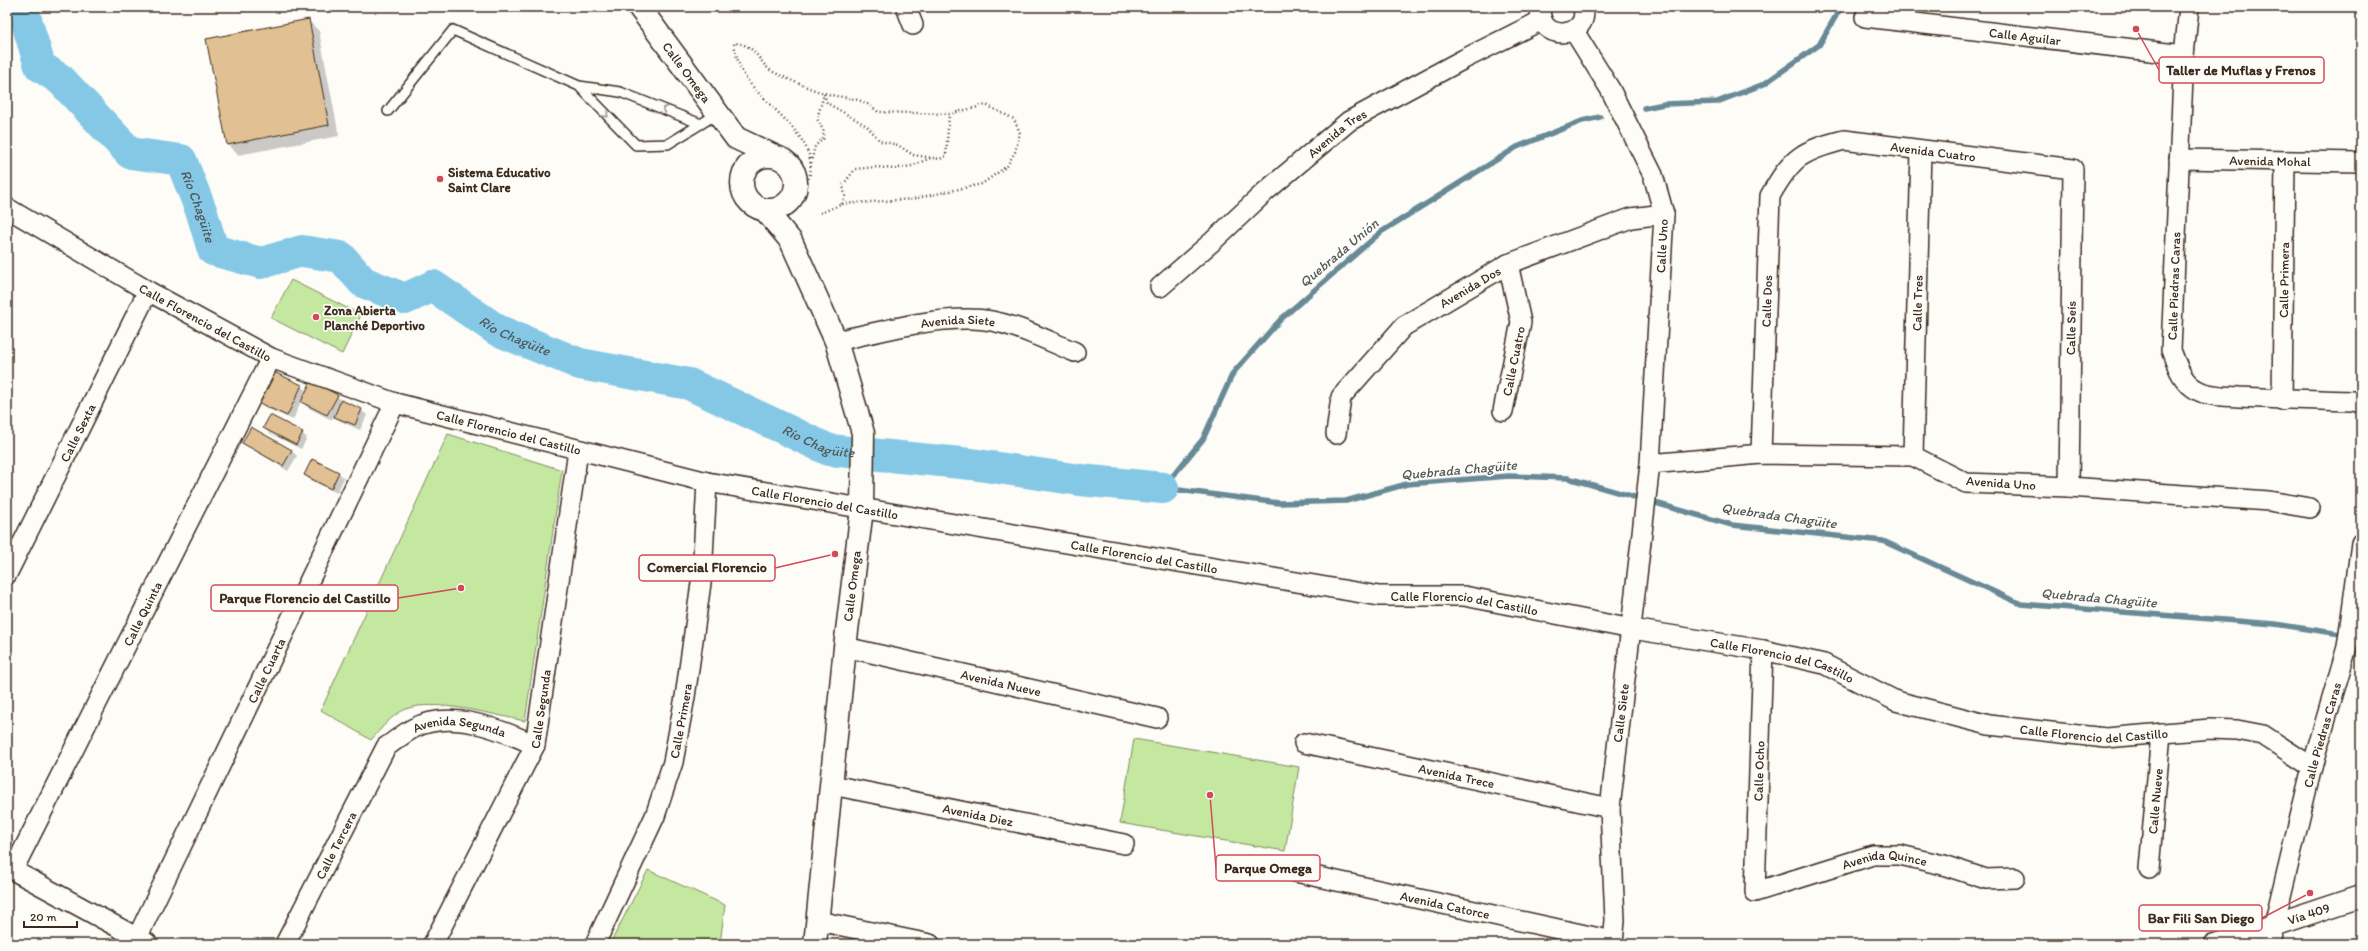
<svg xmlns="http://www.w3.org/2000/svg" width="2368" height="951" font-family="Itim,sans-serif">
<rect width="100%" height="100%" fill="#fdfcf7"/>
<filter id="ink" filterUnits="userSpaceOnUse"><feTurbulence type="fractalNoise" baseFrequency=".025" numOctaves="2"/><feDisplacementMap in="SourceGraphic" scale="8" xChannelSelector="R" yChannelSelector="G"/><feConvolveMatrix kernelMatrix="1 2 1 2 8 2 1 2 1" color-interpolation-filters="sRGB"/></filter>
<g filter="url(#ink)">
<!-- green -->
<path fill="#c5e8a1" stroke="#808960" d="M291,280l70,35 -19,39 -71,-36z
M448,434l114,36 -37,251c-30,-6 -92,-23 -119,-12 -15,6 -25,20 -35,31l-50,-30z
M1134,739l165,28 -14,84 -165,-28z
M648,870l77,35 -5,39h-110z"/>
<!-- shadow -->
<path fill="#0003" d="M308,20l11,11 20,105 -101,19 -10,-10z
M301,386l6,5 30,5 5,5 19,9 6,5 -7,15 -20,-9 -6,-5 -2,4 -25,-13 -6,-6 -8,19 -27,-12 -5,-5z
M264,428l38,5 5,5 -6,11 -32,-16z
M243,443l48,7 6,6 -9,15z
M312,461l27,12 5,5 -7,15 -27,-13 -5,-5z"/>
<g fill="none" stroke-linecap="round" stroke-linejoin="round">
<!-- stream -->
<path stroke="#678996" stroke-width="5.5" d="M1644,108l20,-4 53,-2 47,-18 55,-39 22,-38
M1163,488l116,15 67,-2 61,-17 102,-8 59,2 164,47 151,16 138,63 254,20 86,13
M1163,488l40,-49 30,-66 48,-54 100,-87 136,-85 65,-26 18,-4"/>
<!-- river -->
<path stroke="#85c8e6" stroke-width="32" id="s1" d="M20,7l4,6 16,53 21,14 69,73 51,7 21,53 11,37 48,13 41,-12 39,6 22,25 42,17 28,-13 64,44 83,34 109,20 140,66 142,14 109,16 83,8"/>
</g>
<!-- building -->
<path fill="#e1c093" stroke="#3b2a1e" d="M309,19l20,106 -102,20 -21,-106z
M274,372l28,13 -15,31 -28,-13z
M311,381l27,14 -11,20 -26,-13z
M341,400l21,9 -7,16 -21,-8z
M270,415l33,17 -7,13 -33,-17z
M251,427l41,23 -9,16 -41,-23z
M312,459l27,13 -8,17 -27,-14z"/>
<g fill="none" stroke-linecap="round" stroke-linejoin="round">
<defs>
<path id="service" d="M579,86l57,59 32,-1 49,-30
M388,111l65,-81 126,56 41,6 81,32"/>
<g id="minor">
<path d="M906,7l7,18"/>
<path d="M1541,7c-6,36 50,33 42,0"/>
<path d="M2189,7l-5,48 -13,295c6,16 11,32 26,40 12,7 29,6 42,7 38,2 76,3 114,4l8,2"/>
<path id="s2" d="M1865,17l319,38"/>
<path d="M1574,31l36,58 43,86 11,39 -14,250 -40,344 5,112 -2,24"/>
<path id="s3" d="M2179,159l182,3"/>
<path id="s4" d="M7,208l141,83 123,67 124,45 312,79 672,114h85l168,33 131,21 61,14 72,37 93,24 117,13 104,-9 27,1 26,5 49,32"/>
<path id="s5" d="M1160,287l53,-46 53,-50 83,-70 115,-62 78,-39"/>
<path id="s6" d="M836,341c44,-9 90,-23 135,-22 36,0 72,20 104,33"/>
<path id="s7" d="M2282,400l3,-239"/>
<path id="s8" d="M1503,411l18,-89 -13,-58"/>
<path id="s9" d="M1336,434l5,-37 63,-71 104,-62 123,-46 33,-4"/>
<path id="s10" d="M1761,454l9,-258c22,-39 31,-45 74,-56l229,29 -4,318"/>
<path id="s11" d="M1913,456l8,-306"/>
<path d="M1650,464l111,-10 152,2 53,27 103,4 200,14 41,7"/>
<path id="s12" d="M7,574l141,-283"/>
<path id="s13" d="M845,647l312,71"/>
<path id="s14" d="M1763,650l-8,242 118,-37h27l43,10 43,14 29,-1"/>
<path id="s15" d="M1304,743l306,65"/>
<path id="s16" d="M832,785l292,59"/>
<path d="M7,867l140,76"/>
<path id="s17" d="M1277,868l336,73"/>
<path id="s18" d="M2149,869l12,-136"/>
<path id="s19" d="M13,870l258,-512"/>
<path d="M818,921l112,23"/>
<path id="s20" d="M137,938l258,-535"/>
<path id="s21" d="M285,944l101,-197c9,-6 18,-14 28,-19 37,-19 86,1 121,17"/>
<path id="s22" d="M433,944l102,-199 43,-294"/>
<path id="s23" d="M595,944l60,-128 18,-54 12,-65 17,-121 5,-94"/>
<path id="s24" d="M2213,944l61,-19 38,-158 35,-120 14,-104"/>
</g>
<g id="tertiary">
<path id="s25" d="M639,7l97,131 36,17"/>
<circle cx="769" cy="183" r="27"/>
<path d="M765,210l26,31 45,100 27,92 -1,76 -17,138 -30,297"/>
<path id="s26" d="M2269,944l5,-19 87,-29"/>
</g>
</defs>
<!-- service casing -->
<use href="#service" stroke="#3b2a1e" stroke-width="12"/>
<!-- minor casing -->
<use href="#minor" stroke="#3b2a1e" stroke-width="22"/>
<!-- tertiary casing -->
<use href="#tertiary" stroke="#3b2a1e" stroke-width="25"/>
<!-- path -->
<path stroke="#3b2a1e" stroke-width="2.5" stroke-dasharray="1 3" stroke-linecap="butt" d="M811,163l4,-17 8,-7 1,-7 -7,-13 7,-25 3,9 40,23 13,15 18,4 15,10 27,4 6,-3 3,-42
M805,186c25,-42 -39,-78 -59,-108 -7,-11 -10,-22 -12,-35 24,1 24,22 41,30 16,7 32,15 49,20 23,7 36,2 54,19l71,2 37,-9 28,14 6,14 -5,19 -8,14 -25,18 -69,15 -71,5 -24,10
M842,204l3,-8 -2,-11 12,-16 23,-2 15,2 18,-3 22,-9"/>
<!-- service -->
<use href="#service" stroke="#fdfcf7" stroke-width="9"/>
<!-- minor -->
<use href="#minor" stroke="#fdfcf7" stroke-width="19"/>
<!-- tertiary -->
<use href="#tertiary" stroke="#fdfcf7" stroke-width="22"/>
</g>
<!-- one-way arrows -->
<defs><path id="oneway-chevron" d="M-2-3.5L2.5 0L-2 3.5" fill="none" stroke-width="1.6" stroke-linecap="round" stroke-linejoin="round"/></defs>
<g stroke="#9c938a">
<use href="#oneway-chevron" transform="translate(665 109) rotate(-158)"/>
<use href="#oneway-chevron" transform="translate(606 115) rotate(47)"/>
</g>
</g>
<!-- markers -->
<g fill="#d1495b" stroke="#fdfcf7" stroke-width="1.5">
<circle cx="440" cy="179" r="4"/>
<circle cx="316" cy="317" r="4"/>
</g>
<g text-anchor="middle" dominant-baseline="central" stroke-width="3.5" stroke-linejoin="round" paint-order="stroke">
<!-- street labels -->
<g font-size="13" fill="#3b2a1e" stroke="#fdfcf7">
<text stroke="none"><textPath href="#s2" startOffset="161">Calle Aguilar</textPath></text>
<text stroke="none"><textPath href="#s25" startOffset="81">Calle Omega</textPath></text>
<text stroke="none"><textPath href="#s5" startOffset="235">Avenida Tres</textPath></text>
<text stroke="none"><textPath href="#s10" startOffset="445">Avenida Cuatro</textPath></text>
<text stroke="none"><textPath href="#s3" startOffset="91">Avenida Mohal</textPath></text>
<text transform="translate(1662 246) rotate(-87)">Calle Uno</text>
<text stroke="none"><textPath href="#s7" startOffset="120">Calle Primera</textPath></text>
<text transform="translate(2174 286) rotate(-88)">Calle Piedras Caras</text>
<text stroke="none"><textPath href="#s9" startOffset="209">Avenida Dos</textPath></text>
<text stroke="none"><textPath href="#s10" startOffset="153">Calle Dos</textPath></text>
<text stroke="none"><textPath href="#s11" startOffset="153">Calle Tres</textPath></text>
<text stroke="none"><textPath href="#s4" startOffset="229">Calle Florencio del Castillo</textPath></text>
<text stroke="none"><textPath href="#s6" startOffset="124">Avenida Siete</textPath></text>
<text transform="translate(2071 328) rotate(-89)">Calle Seís</text>
<text stroke="none"><textPath href="#s8" startOffset="51">Calle Cuatro</textPath></text>
<text stroke="none"><textPath href="#s12" startOffset="158">Calle Sexta</textPath></text>
<text stroke="none"><textPath href="#s4" startOffset="553">Calle Florencio del Castillo</textPath></text>
<text transform="translate(2001 483) rotate(4)">Avenida Uno</text>
<text stroke="none"><textPath href="#s4" startOffset="877">Calle Florencio del Castillo</textPath></text>
<text stroke="none"><textPath href="#s4" startOffset="1201">Calle Florencio del Castillo</textPath></text>
<text transform="translate(852 586) rotate(-83)">Calle Omega</text>
<text stroke="none"><textPath href="#s4" startOffset="1525">Calle Florencio del Castillo</textPath></text>
<text stroke="none"><textPath href="#s19" startOffset="287">Calle Quinta</textPath></text>
<text stroke="none"><textPath href="#s4" startOffset="1849">Calle Florencio del Castillo</textPath></text>
<text stroke="none"><textPath href="#s20" startOffset="297">Calle Cuarta</textPath></text>
<text stroke="none"><textPath href="#s13" startOffset="160">Avenida Nueve</textPath></text>
<text stroke="none"><textPath href="#s22" startOffset="260">Calle Segunda</textPath></text>
<text transform="translate(1621 713) rotate(-83)">Calle Siete</text>
<text stroke="none"><textPath href="#s23" startOffset="240">Calle Primera</textPath></text>
<text stroke="none"><textPath href="#s4" startOffset="2173">Calle Florencio del Castillo</textPath></text>
<text stroke="none"><textPath href="#s21" startOffset="302">Avenida Segunda</textPath></text>
<text stroke="none"><textPath href="#s24" startOffset="260">Calle Piedras Caras</textPath></text>
<text transform="translate(1759 771) rotate(-88)">Calle Ocho</text>
<text stroke="none"><textPath href="#s15" startOffset="156">Avenida Trece</textPath></text>
<text stroke="none"><textPath href="#s18" startOffset="68">Calle Nueve</textPath></text>
<text stroke="none"><textPath href="#s16" startOffset="149">Avenida Diez</textPath></text>
<text stroke="none"><textPath href="#s21" startOffset="111">Calle Tercera</textPath></text>
<text stroke="none"><textPath href="#s14" startOffset="377">Avenida Quince</textPath></text>
<text stroke="none"><textPath href="#s17" startOffset="172">Avenida Catorce</textPath></text>
<text stroke="none"><textPath href="#s26" startOffset="56">Vía 409</textPath></text>
</g>
<!-- poi labels -->
<g font-size="13" font-weight="bold" fill="#3b2a1e" stroke="#fdfcf7" text-anchor="start">
<text x="448" y="172">Sistema Educativo<tspan x="448" dy="15">Saint Clare</tspan></text>
<text x="324" y="310">Zona Abierta<tspan x="324" dy="15">Planché Deportivo</tspan></text>
</g>
<!-- water labels -->
<g font-size="14" font-style="italic" fill="#51595a" stroke="#fdfcf7">
<text stroke="none"><textPath href="#s1" startOffset="289">Río Chagüite</textPath></text>
<text transform="translate(1339 253) rotate(-40)">Quebrada Unión</text>
<text stroke="none"><textPath href="#s1" startOffset="673">Río Chagüite</textPath></text>
<text stroke="none"><textPath href="#s1" startOffset="997">Río Chagüite</textPath></text>
<text transform="translate(1459 470) rotate(-5)">Quebrada Chagüite</text>
<text transform="translate(1779 516) rotate(8)">Quebrada Chagüite</text>
<text transform="translate(2099 598) rotate(5)">Quebrada Chagüite</text>
</g>
</g>
<!-- callouts -->
<path fill="none" stroke="#d1495b" stroke-width="1.5" d="M2136 29L2159 70M835 554L775 568M461 588L398 598M1210 795L1216 868M2310 893L2262 918"/>
<g fill="#d1495b" stroke="#fdfcf7" stroke-width="1.5">
<circle cx="2136" cy="29" r="4"/>
<circle cx="835" cy="554" r="4"/>
<circle cx="461" cy="588" r="4"/>
<circle cx="1210" cy="795" r="4"/>
<circle cx="2310" cy="893" r="4"/>
</g>
<g fill="#fdfcf7" stroke="#d1495b" stroke-width="1.5">
<rect x="2159" y="57" width="165" height="26" rx="4"/>
<rect x="639" y="555" width="136" height="26" rx="4"/>
<rect x="211" y="585" width="187" height="26" rx="4"/>
<rect x="1216" y="855" width="104" height="26" rx="4"/>
<rect x="2139" y="905" width="123" height="26" rx="4"/>
</g>
<g font-size="14" text-anchor="middle" font-weight="bold" fill="#3b2a1e">
<text x="2241" y="75">Taller de Muflas y Frenos</text>
<text x="707" y="572">Comercial Florencio</text>
<text x="305" y="603">Parque Florencio del Castillo</text>
<text x="1268" y="873">Parque Omega</text>
<text x="2201" y="923">Bar Fili San Diego</text>
</g>
<!-- margin -->
<rect width="2368" height="951" fill="none" stroke="#fdfcf7" stroke-width="24"/>
<rect x="12" y="12" width="2344" height="927" fill="none" stroke="#3b2a1e" stroke-width="1.5" filter="url(#ink)"/>
<!-- scale -->
<path d="M24 921v6h53v-6" fill="none" stroke="#3b2a1e" stroke-width="2"/>
<text x="30" y="921" font-size="12" fill="#3b2a1e" stroke="#fdfcf7" stroke-width="3" paint-order="stroke">20 m</text>
</svg>
